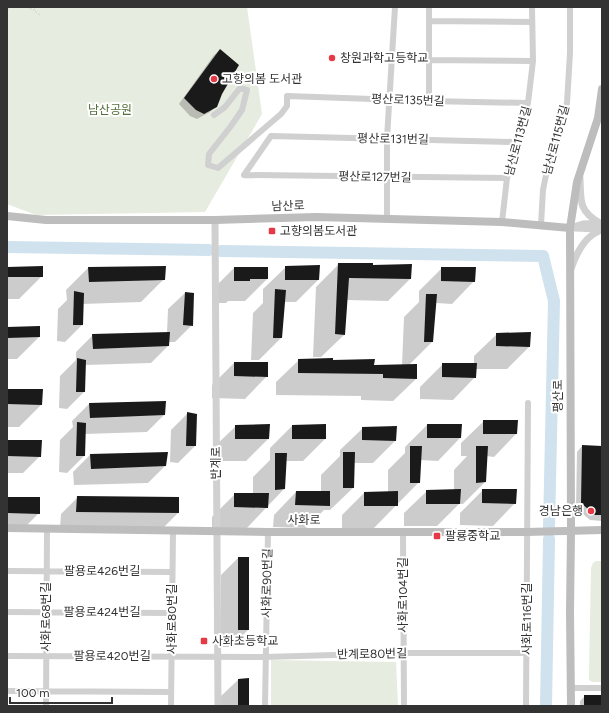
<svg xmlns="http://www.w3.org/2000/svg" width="609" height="713" font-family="Figtree,'Noto Sans KR',sans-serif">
<rect width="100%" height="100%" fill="#fff"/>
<!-- green -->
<path fill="#e6ecdf" d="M7,7h240l15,107 -57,98 -169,3 -29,-11z
M596,561h6v121h-10l-3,-2v-4l2,-108 2,-5z
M271,660l125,2 2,44h-127z"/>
<!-- shadow -->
<path fill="#0003" d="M220,50l1,44 -5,12 -6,6 -13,7 -7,-3 -11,-12 35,-49z
M339,264l33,2 38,13 -22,22 -41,-1 -3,35 -23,22h-8l3,-70z
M286,267l32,13 -22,22h-12l-3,36 -22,22h-8l2,-47 10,-10v-14z
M7,268l35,8 -23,23h-12z
M88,268l76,11 -23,23 -59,2v21l-17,17 -8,-1 1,-32 9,-9 -1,-10z
M234,268l33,11 -22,22h-17l-2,2h-14v-13z
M442,268l32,13 -22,23 -16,-1 -4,39 -23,23 7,14 -23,22 -32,-1v-4l-85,-1v-13l23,-22h75l-1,6 29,-1 2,-48 15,-15v-11z
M185,293l8,1 -1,31 -17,17h-7v4l-17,17 -66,2 -1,27 -17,17 -8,-1 1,-32 16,-16v-8l17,-17 74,-2 1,-24z
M7,328l32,9 -22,22h-10z
M497,334l32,13 -22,22h-31l-1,8 -22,23 -33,-1v-12l23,-23h31v-8z
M234,363l33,13 -22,23 -33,-1v-13z
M7,390l34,15 -22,22h-12z
M89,404l75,11 -17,17 -62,2 -1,22 -17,17 -8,-1 1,-32 13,-13 -1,-6z
M188,413l7,33 -17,17 -8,-1 1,-32z
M484,421h33l-1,13 -22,23 -8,-1 -1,26 -22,22h-4l-22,22h-33v-13l23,-22 27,-1v-20l13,-14h-6v-13z
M427,425h33v13l-22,23 -18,-1 -1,22 -45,46h-32v-13l22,-22h24v-23l17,-17v-6z
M236,426l32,13 -22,22h-33v-13z
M292,426l33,13 -22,22h-18l-1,28 -39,41 -33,-1v-12l23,-23h18v-17l17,-17v-12z
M363,428l32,13 -22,22h-19l-1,25 -23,22h-6l-18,18 -33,-1 1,-12 22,-23h25v-17l19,-19v-6z
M7,441l33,15 -17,17h-16z
M582,446l20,1v74l-12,-1 -14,-12 1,-56z
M90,455l75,11 -17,17 -74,2 -1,-13z
M483,490l32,13 -22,23 -33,-1v-12z
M78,497l100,16 -17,17 -101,-2 1,-14z
M7,498l32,15 -17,17h-15z
M238,558l10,72 -17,17h-10v-72z
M238,680l10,26h-27v-10z
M585,696h17v10h-22v-5z"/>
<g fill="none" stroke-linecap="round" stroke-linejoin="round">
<!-- river -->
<path stroke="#cfe2ee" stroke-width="12" d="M7,247l202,3
M221,251l322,5 11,45 -5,226
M546,706l3,-167"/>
</g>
<!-- building -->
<path fill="#1a1a1a" d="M220,49l19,16 -17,29 -5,13 -13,7 -8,-4 -12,-12z
M338,263h35v2l39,-1 -1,15 -62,-1 -4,57 -10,-1z
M320,265l-1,15h-34v-14z
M43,266v11h-36v-10z
M166,266l-1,14 -76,2 -1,-15z
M234,267h34v12h-18v2h-16z
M441,267h35l-1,15 -34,-1z
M275,289l11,1 -4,48h-9z
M74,291l10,2 -1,32h-10z
M185,292l9,1 -1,33 -10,-1z
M426,294h11l-4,48h-9z
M40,326v11l-33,1v-11z
M170,332l-1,14 -76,3 -1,-15z
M531,332l-1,15 -34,-1v-13z
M77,358l9,2 -1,32h-9z
M333,358v2l42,-1 -1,6 43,-1v15l-34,-1v-4l-85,-1v-14z
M234,362h34v15l-34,-1z
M442,363h35l-1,15 -34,-1z
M7,389h36l-1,16 -35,-1z
M166,401l-1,14 -75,3 -1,-15z
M187,412l10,2 -1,32h-10z
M483,420h35l-1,14h-34z
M77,422l9,1 -1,33h-9z
M270,424l-1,15h-34v-14z
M326,424v15h-34v-14z
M427,424h35l-1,14h-34z
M397,426l-1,15 -34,-1v-13z
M7,440h35l-1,17 -34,-1z
M582,445l20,1v69h-7l-14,-12z
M410,446h12l-2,37h-10z
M476,446h12l-2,36 -10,1z
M168,452l-2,14 -75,3 -1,-15z
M343,452h12l-1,36h-11z
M275,453h12l-2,36 -10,1z
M461,489l-1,15h-34v-14z
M482,489h35l-1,15 -34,-1z
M296,491h34v15l-35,-1z
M398,491v15h-34v-14z
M234,493h35l-1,15 -34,-1z
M77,496l102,1v16l-103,-1z
M7,497h33v17l-33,-1z
M238,557h11v73h-11z
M249,678v28h-11v-27z
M584,695h18v11h-18z"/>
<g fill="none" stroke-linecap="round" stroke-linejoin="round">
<!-- path -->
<path stroke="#cdcdcd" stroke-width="1" stroke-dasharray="2 2" stroke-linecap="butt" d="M26,7l8,3 1,-3
M7,10l4,-3
M35,11l6,5"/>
<!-- minor -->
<path stroke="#d0d0d0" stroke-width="6" d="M429,21l103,1
M429,60l104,1
M429,101v-94
M214,115l11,-8 15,-19 7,2 -5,20 -11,16 -22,28 -1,11 10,3 63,-54 6,-8v-10l142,5 99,2
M244,175l27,-39 244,6
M244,175l263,3
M387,219v-81l8,-131
M502,222l5,-44 8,-36 13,-39 5,-42 -1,-54
M541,225l2,-35 7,-35 17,-52 3,-50v-46
M403,532l1,174
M7,571l165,1
M7,612l165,1
M7,656l258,1 138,-4h124
M571,688h31
M7,691l164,1
M46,706l1,-177
M171,706l2,-175
M265,706l3,-174
M526,706l2,-303"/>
<!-- tertiary -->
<path stroke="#d0d0d0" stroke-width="7" d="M580,178c1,22 -2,33 20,45
M215,220l3,486
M570,228l13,-4 17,-1
M575,228l25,1
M571,269c5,-15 14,-34 31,-39"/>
<!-- secondary -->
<path stroke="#bdbdbd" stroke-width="8" d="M7,216l39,4h169l101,-3 186,5 68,6
M7,528l261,4h259l75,-2
M571,706l-1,-94 1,-81 -1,-303 7,-46 21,-64 4,-29"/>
</g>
<!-- markers -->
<g fill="#e63946" stroke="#fff" stroke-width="1.5">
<circle cx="332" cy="58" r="4"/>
<circle cx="214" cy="79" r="4"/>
<rect x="268" y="227" width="8" height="8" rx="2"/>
<circle cx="591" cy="511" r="4"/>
<rect x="433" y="532" width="8" height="8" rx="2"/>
<rect x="200" y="637" width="8" height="8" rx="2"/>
</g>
<g text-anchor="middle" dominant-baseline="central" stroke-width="4" stroke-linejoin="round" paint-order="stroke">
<!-- poi labels -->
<g font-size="12" fill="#333" stroke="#fff" text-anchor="start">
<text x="340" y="58">창원과학고등학교</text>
<text x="222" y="79">고향의봄 도서관</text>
<text x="280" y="231">고향의봄도서관</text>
<text x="583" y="511" text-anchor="end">경남은행</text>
<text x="445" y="536">팔룡중학교</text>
<text x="212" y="641">사화초등학교</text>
</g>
<!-- street labels -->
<g font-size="12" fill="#333" stroke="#fff">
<text transform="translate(408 100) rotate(2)">평산로135번길</text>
<text transform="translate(393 139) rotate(1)">평산로131번길</text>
<text transform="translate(556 140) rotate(-75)">남산로115번길</text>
<text transform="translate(518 141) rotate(-75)">남산로113번길</text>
<text transform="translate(375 177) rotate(1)">평산로127번길</text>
<text transform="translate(288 206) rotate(-2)">남산로</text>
<text transform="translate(558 396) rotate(-90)">평산로</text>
<text transform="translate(216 463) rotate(-90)">반계로</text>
<text x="304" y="520">사화로</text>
<text x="102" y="571">팔용로426번길</text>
<text transform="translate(267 583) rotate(-89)">사화로90번길</text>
<text transform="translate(403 595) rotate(-90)">사화로104번길</text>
<text x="102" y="612">팔용로424번길</text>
<text transform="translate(46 617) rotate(-90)">사화로68번길</text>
<text transform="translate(172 619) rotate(-90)">사화로80번길</text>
<text transform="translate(527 619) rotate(-90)">사화로116번길</text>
<text transform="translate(372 654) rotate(-1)">반계로80번길</text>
<text x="112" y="656">팔용로420번길</text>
</g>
<!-- park labels -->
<g font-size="12" fill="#56703f" stroke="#fff">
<text x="110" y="110">남산공원</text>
</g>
</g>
<!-- border -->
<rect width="609" height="713" fill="none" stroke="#333333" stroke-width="16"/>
<!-- scale -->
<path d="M10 697v6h102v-6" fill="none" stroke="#333333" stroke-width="2"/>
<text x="16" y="697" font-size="12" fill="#333333" stroke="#ffffff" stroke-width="3" paint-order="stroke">100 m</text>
</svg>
